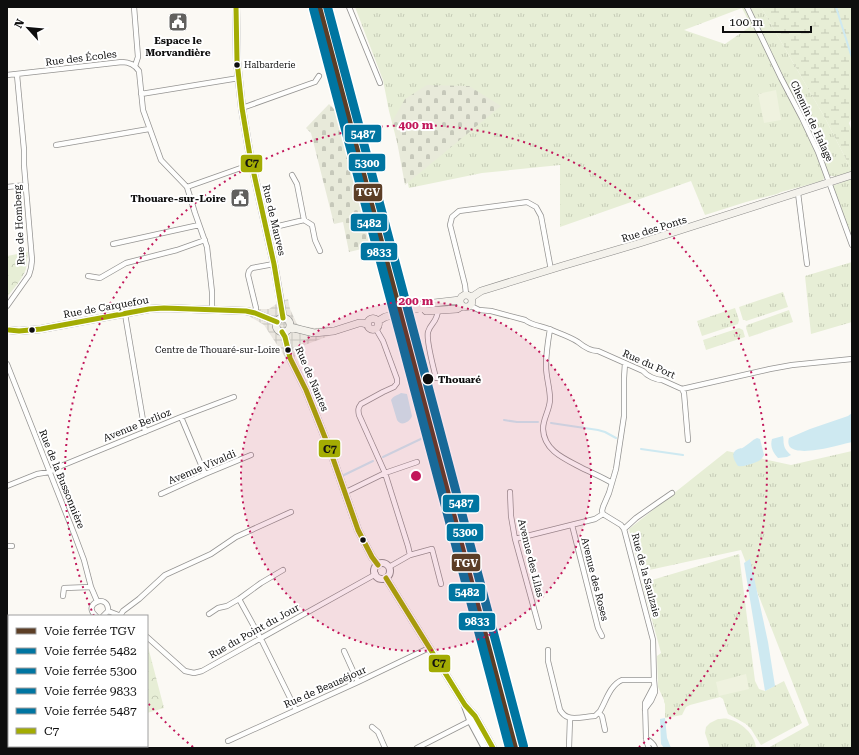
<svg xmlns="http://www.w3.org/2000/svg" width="859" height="755" font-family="'Roboto Serif',serif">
<defs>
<pattern id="grass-tufts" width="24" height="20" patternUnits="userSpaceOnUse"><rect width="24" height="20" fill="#e7eed6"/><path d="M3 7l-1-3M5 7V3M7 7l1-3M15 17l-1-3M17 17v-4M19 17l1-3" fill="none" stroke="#c5cbb6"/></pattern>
<pattern id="wetland-marsh" width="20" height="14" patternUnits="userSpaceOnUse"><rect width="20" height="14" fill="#e7eed6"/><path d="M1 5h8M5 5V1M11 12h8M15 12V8" fill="none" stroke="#c5cbb6"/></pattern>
<pattern id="cemetery-stones" width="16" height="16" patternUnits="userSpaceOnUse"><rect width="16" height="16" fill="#e8eada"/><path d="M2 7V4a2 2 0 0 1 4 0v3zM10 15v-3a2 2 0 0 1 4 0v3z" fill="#c6c8ba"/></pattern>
<pattern id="park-crowns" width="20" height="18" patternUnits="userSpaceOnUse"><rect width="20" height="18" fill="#e7eed6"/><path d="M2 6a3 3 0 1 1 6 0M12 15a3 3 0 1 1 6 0" fill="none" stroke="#c5cbb6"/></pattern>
<pattern id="plaza-grid" width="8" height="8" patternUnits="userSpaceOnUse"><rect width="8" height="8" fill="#ebe7e0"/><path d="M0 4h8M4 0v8" fill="none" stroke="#c8c5bf"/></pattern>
</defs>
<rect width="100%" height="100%" fill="#fbf9f4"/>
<!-- grass -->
<path fill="url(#grass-tufts)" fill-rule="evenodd" d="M355,7h406l64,111 27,53v80l-23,-64 14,-5 -1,-3c-9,-2 -14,-7 -20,2l-41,11 -4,2 -31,8 -41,13 -14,-34 -131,46v-62l-78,8 -73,15 -20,-77 -6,-31zM742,8l9,18 -26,18 -41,-14z
M852,262v60l-41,12 -6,-58z
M783,292l5,15 -42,14 -1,-1h-2l-4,-13z
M735,308l4,12 -1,4 -36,12 -5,-15z
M789,310l4,12 -44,15 -3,-9 1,-3z
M739,328l4,2 2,7 -39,13 -3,-10z
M727,451l64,14 61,-14v297h-84l41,-23 -68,-175 -101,22 -11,-43z
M739,554l16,127 4,8 6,2 19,-10 18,42 -41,22 -10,-16 -5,-5 -18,-10 -5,-15 -3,-2 -30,8 -4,2 -4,8 -17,3v-14l-1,-2v-2l-6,-13 -1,-31 4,-3 -19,-70z
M718,719c4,0 7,-1 10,0 13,3 27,15 28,29h-46l-5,-15 1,-6 4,-4z"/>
<!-- wetland -->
<path fill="url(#wetland-marsh)" d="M761,7h91v110l-3,6 3,9v39l-27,-53z"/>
<!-- cemetery -->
<path fill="url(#cemetery-stones)" d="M427,85l42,1 32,20 -96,79 -12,-65 12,-21z
M329,104l7,7 34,136 -21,5 -6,-30 -9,2 -23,-91 -5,-5z"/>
<!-- park -->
<path fill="url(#park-crowns)" d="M28,252c-1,6 -1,12 -2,17 -4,11 -12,19 -19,28v-41z
M147,643l17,65 -17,5z"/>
<!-- pitch -->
<path fill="#eff2df" d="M776,90l5,30 -17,3 -6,-29z
M746,674l3,15 -30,7 -3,-14z"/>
<!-- plaza -->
<path fill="url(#plaza-grid)" d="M288,299l2,10 7,15 5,2 13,2 17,-1 2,7 -37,14 -3,12h-7l-23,-35 -15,-9 1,-7h19l10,-7z"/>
<!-- water -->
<path fill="#cee9f1" d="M401,393l6,1 5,22c-2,6 -11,11 -15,4l-6,-20c2,-4 7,-5 10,-7z
M852,413v29c-13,3 -52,15 -62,5 -2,-3 -2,-6 -1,-9l21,-9 38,-13z
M783,436c1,3 0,6 1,9 1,5 4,7 7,10l-4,2 -9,1c-6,-6 -8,-12 -6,-19z
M757,438l3,1 4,16c-3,6 -7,7 -13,9 -5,1 -7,3 -13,2 -3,-5 -9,-13 0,-17 5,-2 1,1 6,-2 5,-3 8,-7 13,-9z
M750,559l18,83 7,44 -10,5 -21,-128z
M665,718l2,20 4,10h-7l-3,-4 -1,-25z"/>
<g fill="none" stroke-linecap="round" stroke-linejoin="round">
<!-- stream -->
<path stroke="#cee9f1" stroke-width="2" d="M836,7l16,51
M504,420l13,2h21
M551,423l47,7 7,2 11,6
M641,449l42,6
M383,457l44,-21
M344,475l29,-14"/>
<defs>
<path id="minor" d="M134,7l4,50 -3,9
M349,7l31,76
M747,7l34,71 21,40 16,34 34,93
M7,75l115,-13c7,0 13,3 17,9l4,39 18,50 26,27 8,26 12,34 5,45v18
M141,94l98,-16
M242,108l73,-26 4,-6
M56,145l93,-16
M292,175l5,9 7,36
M7,187l19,-2
M187,187l65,-23
M798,193l9,71
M266,229l38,-9 8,5 3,15 5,11
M113,244l86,-19
M88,276l12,2 26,-15 51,-13 28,-10
M466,294l-1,-9 -15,-60 2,-8 7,-6 68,-9 9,5 5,9 10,54
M7,306l22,-31 2,-7 1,-8 -8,-95v-15l-7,-75
M471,306l8,4 12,1 34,9c6,5 16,6 24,9 7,3 22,8 29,13 6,5 12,9 20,9l45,20c4,5 13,9 19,9l20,9 88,-20 22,-4 60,-6
M255,313l1,-5 -8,-33 1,-4 3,-3 22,-4
M125,314l20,118
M376,329l7,12 14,38v4l-3,4 -11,5 -22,12c-3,4 -3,6 -2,11l26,58 23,73 2,9
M550,329c-2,12 -4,25 -4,37 0,11 4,22 4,33 0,11 -7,19 -7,30 1,22 22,30 39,39 10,5 20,9 30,15
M625,363l-1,15v38l-8,53 -7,24 -6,14 -1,4 1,3 18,11 3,4 29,111 1,40 1,12 -4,9 -6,8
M7,364l47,119 21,53 9,24 7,27 6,14
M436,378c-2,-8 -10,-38 -8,-46 3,-10 9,-9 10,-22
M682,389l2,4 4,47
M181,417l24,57
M7,486l30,-12 12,-2 12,-6 120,-49 53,-20
M510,492l1,24 4,23 24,88
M344,493l41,-20 32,-11
M161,494l44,-20 46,-19
M572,525l26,103 4,8
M624,529l12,-11 20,-14 16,-11
M515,539l80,-20 8,-5
M7,546h5
M389,567l21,-12 22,-6 9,35
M63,596l1,-8 27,-1
M239,599l23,42 34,69
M108,611l13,5
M209,614l9,-6 9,-2 12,-7 22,-16 22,-13
M96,616c-15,-12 13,-24 12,-5l-5,5
M120,616l3,-5 16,-12 26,-24 46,-21 25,-17 55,-25
M147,637l38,34 9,2 8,-2 174,-97
M548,650v11l12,49c2,3 4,6 8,7 6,3 20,-1 27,-1l5,-5c6,-10 10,-26 22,-31h32
M344,651l14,31
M7,658l2,-1
M599,713l3,3 3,14
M372,727l6,5 7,16
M646,738c3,3 8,5 9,10
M228,741l130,-59 71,-34
M92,746v2
M417,748l51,-26 3,-4
M569,748l1,-30
M649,748l-2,-5 -1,-5 -1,-35 9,-17"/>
<path id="tertiary" d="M236,7l1,54 5,47 8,48 24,108 8,46 1,8
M282,332l3,5 5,21 16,32 24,60 28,80 14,27 6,8
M374 571a8 8 0 1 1 16 0a8 8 0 1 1-16 0Z
M386,578l79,127 10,11 18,32
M465,706l5,14 15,28"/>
<path id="secondary" d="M460 301a6 6 0 1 1 12 0a6 6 0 1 1-12 0Z
M472,297l9,-6 81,-25 78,-23 212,-68
M460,300l-35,4 -2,3 3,4 31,-2 5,-3
M276 325a7 7 0 1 1 14 0a7 7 0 1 1-14 0Z
M367.5 324a5.5 5.5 0 1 1 11 0a5.5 5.5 0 1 1-11 0Z
M378,321l7,-4 38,-10
M290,327l24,6 20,-2 25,-8h4l4,1
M9,330l10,1 22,-2 108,-20 15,-1 82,3 9,2 22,9"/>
</defs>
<!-- minor casing -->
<use href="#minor" stroke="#959492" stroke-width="6"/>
<!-- tertiary casing -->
<use href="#tertiary" stroke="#959492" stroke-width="8"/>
<!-- secondary casing -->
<use href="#secondary" stroke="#8b8a88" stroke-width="8"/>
<!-- minor -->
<use href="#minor" stroke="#fefefd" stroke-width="4.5"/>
<!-- tertiary -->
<use href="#tertiary" stroke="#fefefd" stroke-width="6"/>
<!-- secondary -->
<use href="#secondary" stroke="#f4f2ec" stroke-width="7"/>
<defs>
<path id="bus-1" d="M236,7l1,54 5,47 8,48 24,108 9,54
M9,330l10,1 22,-2 108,-20 15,-1 82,3 9,2 22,9
M282,332l3,5 5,21 16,32 24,60 28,80 14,27 6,8
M386,578l79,127 10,11 18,32"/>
</defs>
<!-- bus-1 casing -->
<use href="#bus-1" stroke="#fff" stroke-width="8"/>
<!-- bus-1 -->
<use href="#bus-1" stroke="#a3ac03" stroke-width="5"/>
<defs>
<path id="rail-1" d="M319,7l196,741"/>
<path id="rail-2" d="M312,9l196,739"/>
<path id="rail-3" d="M326,7l196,739"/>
<path id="rail-4" d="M315,9l196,739"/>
<path id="rail-5" d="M329,7l196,739"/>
</defs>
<!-- rail-1 casing -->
<use href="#rail-1" stroke="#fff" stroke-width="9"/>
<!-- rail-2 casing -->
<use href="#rail-2" stroke="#fff" stroke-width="9"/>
<!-- rail-3 casing -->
<use href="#rail-3" stroke="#fff" stroke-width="9"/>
<!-- rail-4 casing -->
<use href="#rail-4" stroke="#fff" stroke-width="9"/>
<!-- rail-5 casing -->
<use href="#rail-5" stroke="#fff" stroke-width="9"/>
<!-- rail-1 -->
<use href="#rail-1" stroke="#5c3e26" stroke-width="6"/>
<!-- rail-2 -->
<use href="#rail-2" stroke="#0075a1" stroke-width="6"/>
<!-- rail-3 -->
<use href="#rail-3" stroke="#0075a1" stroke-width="6"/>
<!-- rail-4 -->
<use href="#rail-4" stroke="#0075a1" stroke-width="6"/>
<!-- rail-5 -->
<use href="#rail-5" stroke="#0075a1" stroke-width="6"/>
</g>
<!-- distance rings -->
<circle cx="416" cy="476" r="175" fill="#c2185b" fill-opacity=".12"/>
<g fill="none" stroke="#c2185b" stroke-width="2" stroke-dasharray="2 4">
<circle cx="416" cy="476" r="175"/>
<path d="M193 747A351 351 0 0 1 147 702M94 616A351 351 0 1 1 639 747"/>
</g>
<!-- icons -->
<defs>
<symbol id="civic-square" viewBox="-11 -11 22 22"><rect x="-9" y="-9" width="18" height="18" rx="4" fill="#61605e" stroke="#fff"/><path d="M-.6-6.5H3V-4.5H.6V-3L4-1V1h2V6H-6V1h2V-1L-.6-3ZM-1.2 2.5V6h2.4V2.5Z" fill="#fff"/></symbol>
</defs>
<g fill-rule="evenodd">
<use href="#civic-square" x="167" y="11" width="22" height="22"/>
<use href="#civic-square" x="229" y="187" width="22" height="22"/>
</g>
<!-- markers -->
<g fill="#0e0e0e" stroke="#fff" stroke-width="1.5">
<circle cx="237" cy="65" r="3.5"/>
<circle cx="32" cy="330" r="3.5"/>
<circle cx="288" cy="350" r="3.5"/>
<circle cx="428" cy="379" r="6"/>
<circle cx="363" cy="540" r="3.5"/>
</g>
<g text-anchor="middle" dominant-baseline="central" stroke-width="4" stroke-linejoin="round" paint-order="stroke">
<!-- bus labels -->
<g font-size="9" fill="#0e0e0e" stroke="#fff" text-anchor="start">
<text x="244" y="65">Halbarderie</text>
<text x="280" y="350" text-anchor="end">Centre de Thouaré-sur-Loire</text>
</g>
<!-- poi labels -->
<g font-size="10" font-weight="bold" fill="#0e0e0e" stroke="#fff">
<text x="178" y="40">Espace le<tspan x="178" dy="12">Morvandière</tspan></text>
<text x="226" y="198" text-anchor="end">Thouare-sur-Loire</text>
</g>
<!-- street labels -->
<g font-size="10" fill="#0e0e0e" stroke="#fff">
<text transform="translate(81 58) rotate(-7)">Rue des Écoles</text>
<text transform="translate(812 121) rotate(65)">Chemin de Halage</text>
<text transform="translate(274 220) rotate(77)">Rue de Mauves</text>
<text transform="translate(19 225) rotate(-93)">Rue de Homberg</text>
<text transform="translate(654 229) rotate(-17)">Rue des Ponts</text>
<text transform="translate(106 307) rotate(-10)">Rue de Carquefou</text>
<text transform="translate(649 364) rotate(24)">Rue du Port</text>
<text transform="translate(312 379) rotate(67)">Rue de Nantes</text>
<text transform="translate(137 425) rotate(-22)">Avenue Berlioz</text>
<text transform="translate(202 467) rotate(-23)">Avenue Vivaldi</text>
<text transform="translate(62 479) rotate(68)">Rue de la Bussonnière</text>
<text transform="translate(531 558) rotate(76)">Avenue des Lilas</text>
<text transform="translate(646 575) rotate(75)">Rue de la Saulzaie</text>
<text transform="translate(595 579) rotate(76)">Avenue des Roses</text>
<text transform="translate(254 631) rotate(-29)">Rue du Point du Jour</text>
<text transform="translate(325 687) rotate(-24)">Rue de Beauséjour</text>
</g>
<!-- stop labels -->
<g font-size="10" font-weight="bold" fill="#0e0e0e" stroke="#fff" text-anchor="start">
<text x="438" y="379">Thouaré</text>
</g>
</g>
<circle cx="416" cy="476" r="6" fill="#c2185b" stroke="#fff" stroke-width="2"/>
<g font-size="12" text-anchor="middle" font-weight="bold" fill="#c2185b" stroke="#fff" stroke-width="4" stroke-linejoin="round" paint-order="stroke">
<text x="416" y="129">400 m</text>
<text x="416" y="305">200 m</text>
</g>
<g stroke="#fff" stroke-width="1.5">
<rect x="344" y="124" width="38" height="19" rx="4" fill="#0075a1"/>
<rect x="348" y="153" width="38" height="19" rx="4" fill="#0075a1"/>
<rect x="240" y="154" width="23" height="19" rx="4" fill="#a3ac03"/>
<rect x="353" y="183" width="30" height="19" rx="4" fill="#5c3e26"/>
<rect x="350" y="213" width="38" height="19" rx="4" fill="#0075a1"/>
<rect x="360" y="242" width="38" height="19" rx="4" fill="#0075a1"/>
<rect x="318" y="439" width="23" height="19" rx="4" fill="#a3ac03"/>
<rect x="442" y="494" width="38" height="19" rx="4" fill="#0075a1"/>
<rect x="446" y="523" width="38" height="19" rx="4" fill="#0075a1"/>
<rect x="451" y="553" width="30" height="19" rx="4" fill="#5c3e26"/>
<rect x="448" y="583" width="38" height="19" rx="4" fill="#0075a1"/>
<rect x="458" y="612" width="38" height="19" rx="4" fill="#0075a1"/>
<rect x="428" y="654" width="23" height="19" rx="4" fill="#a3ac03"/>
</g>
<g font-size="11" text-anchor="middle" font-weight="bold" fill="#fff">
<text x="363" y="138">5487</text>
<text x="367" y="167">5300</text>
<text x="368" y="196">TGV</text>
<text x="369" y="227">5482</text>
<text x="379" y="256">9833</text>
<text x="461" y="507">5487</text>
<text x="465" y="536">5300</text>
<text x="466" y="567">TGV</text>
<text x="467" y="596">5482</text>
<text x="477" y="625">9833</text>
</g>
<g font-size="11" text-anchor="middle" font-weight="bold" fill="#111">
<text x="252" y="167">C7</text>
<text x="330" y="453">C7</text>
<text x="439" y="667">C7</text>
</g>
<!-- border -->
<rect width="859" height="755" fill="none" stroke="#0e0e0e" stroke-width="16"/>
<!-- legend -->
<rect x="8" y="615" width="140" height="132" fill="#ffffff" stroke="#9f9f9f"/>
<rect x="16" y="628" width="20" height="6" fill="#5c3e26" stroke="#9f9f9f"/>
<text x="44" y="635" font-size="12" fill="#0e0e0e">Voie ferrée TGV</text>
<rect x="16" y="648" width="20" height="6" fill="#0075a1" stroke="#9f9f9f"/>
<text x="44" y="655" font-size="12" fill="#0e0e0e">Voie ferrée 5482</text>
<rect x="16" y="668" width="20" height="6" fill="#0075a1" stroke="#9f9f9f"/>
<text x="44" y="675" font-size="12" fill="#0e0e0e">Voie ferrée 5300</text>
<rect x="16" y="688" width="20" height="6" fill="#0075a1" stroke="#9f9f9f"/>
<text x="44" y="695" font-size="12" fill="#0e0e0e">Voie ferrée 9833</text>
<rect x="16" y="708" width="20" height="6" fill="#0075a1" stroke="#9f9f9f"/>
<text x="44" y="715" font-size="12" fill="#0e0e0e">Voie ferrée 5487</text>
<rect x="16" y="728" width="20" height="6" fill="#a3ac03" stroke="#9f9f9f"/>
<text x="44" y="735" font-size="12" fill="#0e0e0e">C7</text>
<!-- north arrow -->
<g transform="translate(28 28) rotate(297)" stroke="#ffffff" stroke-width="3" paint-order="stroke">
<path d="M0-3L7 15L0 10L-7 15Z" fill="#0e0e0e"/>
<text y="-6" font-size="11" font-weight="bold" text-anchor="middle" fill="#0e0e0e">N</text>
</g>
<!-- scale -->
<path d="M723 26v6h88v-6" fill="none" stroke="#0e0e0e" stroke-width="2"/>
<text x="729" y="26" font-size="12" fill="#0e0e0e" stroke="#ffffff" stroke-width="3" paint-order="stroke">100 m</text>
</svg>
